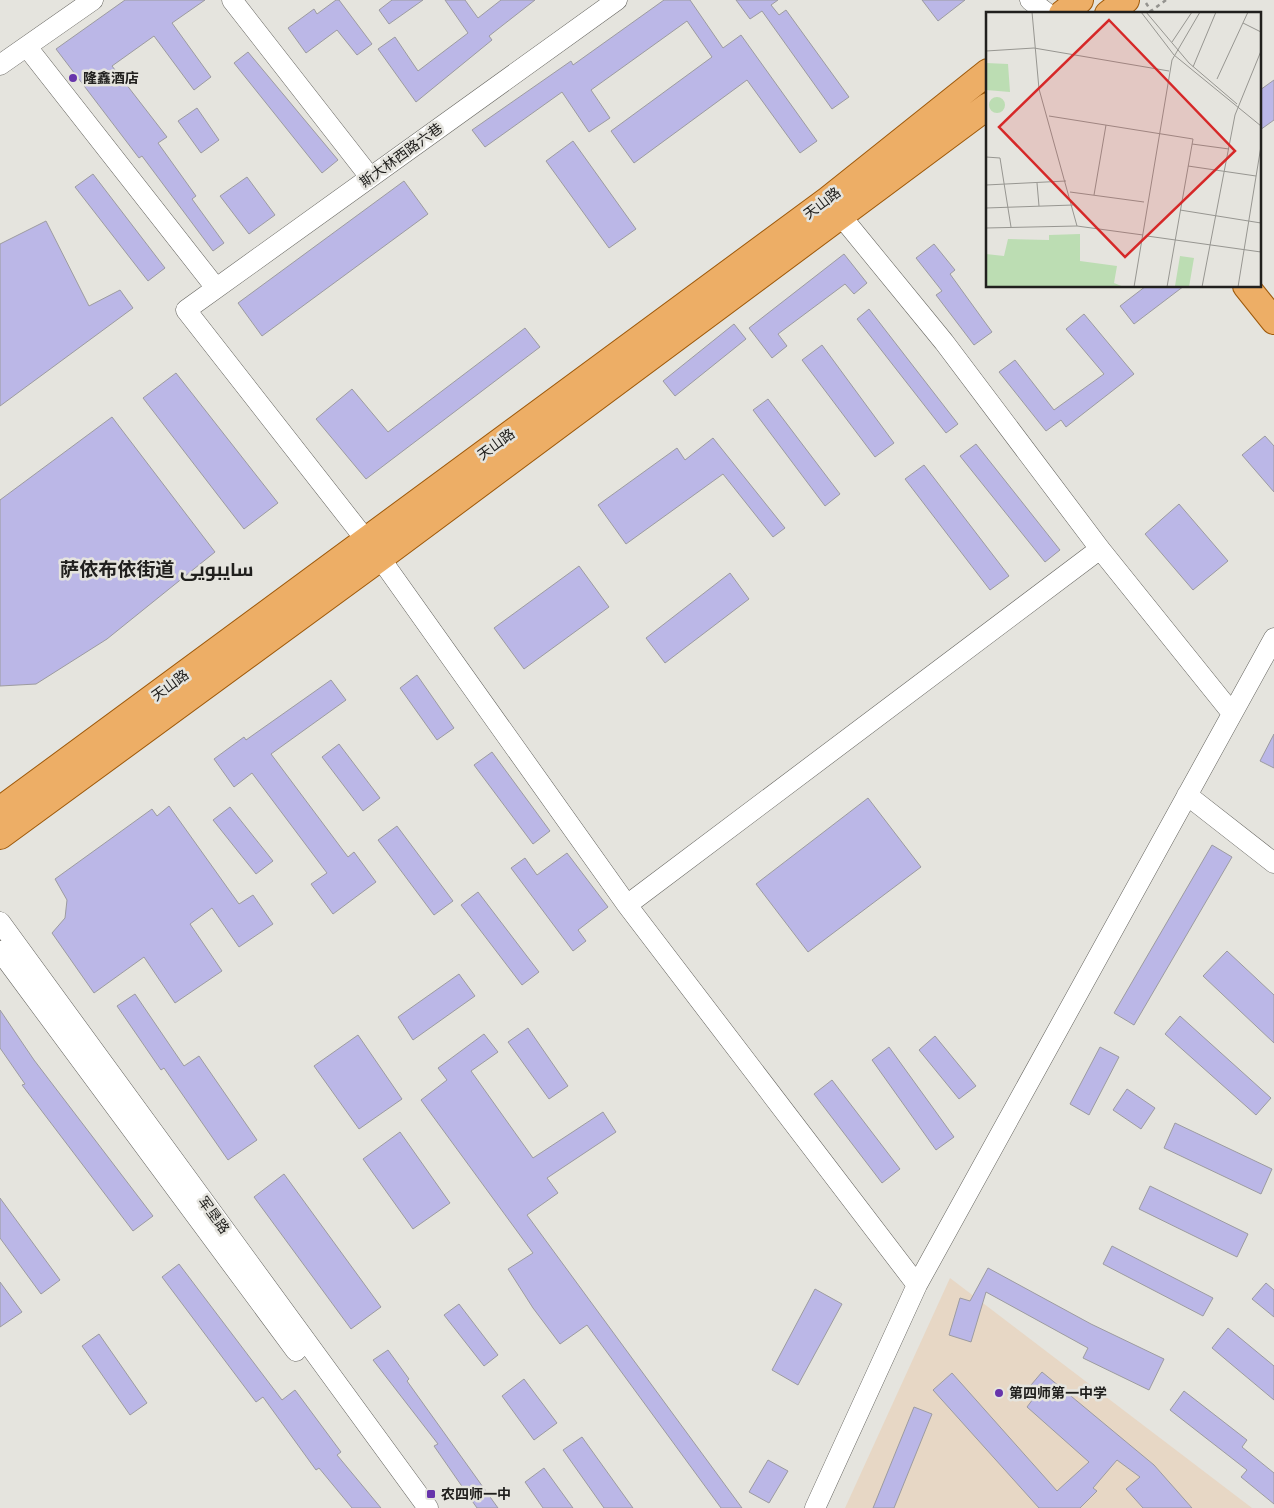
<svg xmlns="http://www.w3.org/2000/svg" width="1274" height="1508" font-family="Jost,Cairo,'Noto Sans SC',sans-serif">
<rect width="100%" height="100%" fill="#e5e4de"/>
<!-- education -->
<path fill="#e7d7c5" d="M950,1278l302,230h-407z"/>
<!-- building -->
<path fill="#bbb7e7" stroke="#9c9ba0" d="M125,0h80l-33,23 39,54 -17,13 -40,-54 -42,30 55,71 -9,6 38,53 -4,3 32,44 -11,8 -71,-95 -3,2 -83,-109z
M336,0h3l33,44 -15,11 -20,-25 -31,23 -18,-25 26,-19 3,5z
M392,0h31l-34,24 -10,-14z
M445,0h20l13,18 23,-18h34l-46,36 3,4 -76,62 -38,-53 17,-12 23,34 50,-38z
M664,0h26l33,48 18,-13 76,106 -17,12 -53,-73 -113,83 -23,-32 101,-74 -25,-36 -96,69 19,28 -21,14 -27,-40 -77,55 -13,-17 99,-69 2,4z
M736,0h42l-7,5 8,10 7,-5 63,87 -17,12 -70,-98 -12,8z
M922,0h43l-27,21z
M248,52l90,108 -16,13 -88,-110z
M1274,80v40l-14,10v-40z
M197,108l22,32 -18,13 -23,-32z
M573,141l63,88 -27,19 -63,-87z
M93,174l72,94 -17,13 -73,-94z
M247,177l28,38 -26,19 -29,-38z
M404,181l24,33 -166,122 -24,-33z
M46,221l43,85 31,-16 13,18 -133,98v-162z
M934,244l21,26 -5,4 42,58 -18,13 -38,-50 6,-4 -26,-33z
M844,254l23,29 -13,11 -9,-10 -67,50 9,12 -15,12 -23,-30z
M1146,286h38l-50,38 -14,-18z
M869,309l89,115 -12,9 -89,-114z
M1084,314l50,60 -68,53 -5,-7 -15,11 -47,-59 16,-12 39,50 50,-36 -38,-45z
M734,324l12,15 -71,57 -12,-15z
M525,328l15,19 -174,132 -50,-60 36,-30 36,43z
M822,345l72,98 -19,14 -73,-97z
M176,373l102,130 -34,26 -101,-131z
M768,399l72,95 -15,12 -72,-96z
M112,417l103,135 -108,87 -71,45 -36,2v-186z
M1265,436l9,10v46l-32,-37z
M713,438l72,90 -12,9 -50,-63 -97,70 -28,-39 79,-57 8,12z
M976,444l84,106 -15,12 -85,-106z
M924,465l85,111 -19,14 -85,-111z
M1179,504l49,57 -35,29 -48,-56z
M579,566l30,41 -85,62 -30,-41z
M730,573l19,26 -84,64 -19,-25z
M417,675l37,53 -17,12 -37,-52z
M331,680l15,20 -75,54 77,103 6,-5 22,30 -43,32 -22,-30 16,-11 -75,-100 -18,14 -20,-28 30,-22 2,3z
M1274,734v34l-14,-7z
M339,744l41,54 -17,13 -41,-54z
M492,752l58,79 -17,13 -59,-79z
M868,798l53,69 -113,85 -52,-68z
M169,806l70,98 14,-9 20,29 -34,23 -27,-39 -22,16 32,47 -47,32 -31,-46 -50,36 -42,-60 13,-15 2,-18 -12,-21 97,-70 5,7z
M230,807l43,54 -17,13 -43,-54z
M397,826l56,75 -19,14 -56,-75z
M1212,845l20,12 -98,168 -20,-12z
M567,853l41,54 -30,23 8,11 -13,10 -62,-83 14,-10 12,17z
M478,892l61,80 -17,13 -61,-80z
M1227,951l47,44v48l-71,-67z
M459,974l16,22 -62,44 -15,-23z
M135,994l49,72 15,-10 58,84 -29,20 -64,-92 -3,2 -44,-64z
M0,1010l34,50 119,156 -20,15 -111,-146 3,-1 -25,-36z
M1180,1016l91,82 -15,17 -91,-81z
M528,1028l40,58 -19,13 -41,-57z
M484,1034l14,18 -27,19 62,87 70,-46 13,20 -69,46 11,15 -31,22 215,293h-21l-134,-183 -27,19 -27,-36 -25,-39 25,-16 -112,-153 26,-20 -9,-12z
M358,1035l44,64 -43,30 -45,-63z
M935,1036l41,50 -17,13 -40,-49z
M889,1047l65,90 -18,13 -64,-90z
M1100,1047l19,10 -30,58 -19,-11z
M832,1080l68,89 -18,14 -68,-89z
M1127,1089l28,19 -14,21 -28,-19z
M1175,1123l97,46 -11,25 -97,-46z
M400,1132l50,71 -37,26 -50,-70z
M284,1174l97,133 -30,22 -97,-132z
M1150,1186l98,48 -11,23 -98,-48z
M0,1198l60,82 -19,14 -41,-56z
M1112,1246l101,52 -10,18 -100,-52z
M179,1264l103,136 13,-10 46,62 -4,3 44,53h-29l-33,-40 -3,2 -53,-73 -7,5 -94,-125z
M988,1268l103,56 73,35 -15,31 -66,-32 5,-10 -102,-56 -15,50 -22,-7 11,-37 10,3z
M0,1282l22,30 -22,15z
M1266,1283l8,7v27l-22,-18z
M815,1289l27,15 -44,81 -26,-15z
M459,1304l39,51 -14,11 -40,-51z
M1228,1328l46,38v34l-62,-52z
M99,1334l48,69 -17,12 -48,-69z
M388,1350l21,29 -2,2 91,127h-21l-43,-62 4,-2 -65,-84z
M1042,1372l112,93 38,43h-49l-17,-19 14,-12 -23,-17 -24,28 4,3 -17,17h-41l-106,-118 19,-17 105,118 32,-29 -62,-55 12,-16 -8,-6z
M524,1379l33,44 -23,17 -32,-44z
M1184,1391l63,49 -5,7 32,26v31l-33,-27 6,-7 -77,-60z
M914,1407l18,7 -38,94h-21z
M582,1437l51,71h-29l-41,-58z
M768,1460l20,11 -19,32 -20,-11z
M544,1468l29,40h-30l-18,-26z"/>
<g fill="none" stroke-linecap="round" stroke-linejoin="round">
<defs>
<path id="minor" d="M232,0l138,177
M617,0l-431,310 194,248 247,347 290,380
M1030,0l18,14
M27,47l189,241
M0,65l93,-65
M841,216l103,126 156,207 131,163
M1187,795l87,68
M627,905l473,-356
M0,922l428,586
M0,951l296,400
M815,1508l102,-223 357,-647"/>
<path id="major" d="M1062,14l18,-14
M1108,14l18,-14
M1246,286l28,35
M0,810l829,-611 159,-127
M0,836l380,-278 608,-452"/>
</defs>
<!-- minor casing -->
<use href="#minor" stroke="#63625d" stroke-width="21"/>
<!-- major casing -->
<use href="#major" stroke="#9e590a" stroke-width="28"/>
<!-- path -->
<path stroke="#94938f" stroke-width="2.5" stroke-dasharray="4 4" stroke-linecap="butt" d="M1146,3l5,8 15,-11"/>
<!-- minor -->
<use href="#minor" stroke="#fff" stroke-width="20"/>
<!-- major -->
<use href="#major" stroke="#edae66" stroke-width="26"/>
</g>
<!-- markers -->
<g fill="#6734ab" stroke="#e5e4de" stroke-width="2">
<circle cx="73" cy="78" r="5"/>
<circle cx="999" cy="1393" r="5"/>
<rect x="426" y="1489" width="10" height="10" rx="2.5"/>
</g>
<g text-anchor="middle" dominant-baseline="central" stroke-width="5" stroke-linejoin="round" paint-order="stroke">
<!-- poi labels -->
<g font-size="14" font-weight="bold" fill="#21201e" stroke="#e5e4de" text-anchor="start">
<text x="83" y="78">隆鑫酒店</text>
<text x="1009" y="1393">第四师第一中学</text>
<text x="441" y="1494">农四师一中</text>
</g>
<!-- street labels -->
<g font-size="14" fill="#21201e" stroke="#e5e4de">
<text transform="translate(401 155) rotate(-36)">斯大林西路六巷</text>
<text transform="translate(822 203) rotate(-37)">天山路</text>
<text transform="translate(496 444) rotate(-36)">天山路</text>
<text transform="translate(170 685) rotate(-36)">天山路</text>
<text transform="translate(214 1215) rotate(54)">军垦路</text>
</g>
<!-- district labels -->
<g font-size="19" font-weight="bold" fill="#21201e" stroke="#e5e4de">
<text x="157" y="569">萨依布依街道 سايبويى</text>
</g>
</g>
<!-- overview -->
<g transform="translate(986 12)">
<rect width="275" height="275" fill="#e5e4de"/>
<path d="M0,51l22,1 2,28 -24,-2zM3 93a8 8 0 1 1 16 0a8 8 0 1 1-16 0ZM94,222v27l37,5 -3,17 10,4h-138v-33l18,2 4,-17 41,1v-5zM194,244l14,2 -5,29 -14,-1z" fill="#bcddb3"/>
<path fill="none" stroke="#979691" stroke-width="1" d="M46,0l7,77 38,137M155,0l33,43 87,71M160,0l43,51 48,41M257,11l18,9M186,30l20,-30M0,39l48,-3 135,23M207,55l23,-55M231,67l31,-67M63,104l144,23 -26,148M206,132l37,5M0,145l14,1 11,69M202,154l68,10M51,171l2,23M0,173l80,-4M84,180l74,10M108,183l12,-70M0,196l87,-3M194,198l81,13M0,216l91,-2 66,9M161,224l114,16M148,275l38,-227 28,-48M216,275l33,-172 26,-64M252,275l23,-141"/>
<path fill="#d62828" fill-opacity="0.15" stroke="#d62828" stroke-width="2.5" d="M123,8l126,131 -110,106 -126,-130z"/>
<rect width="275" height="275" fill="none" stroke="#21201e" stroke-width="2.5"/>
</g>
</svg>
